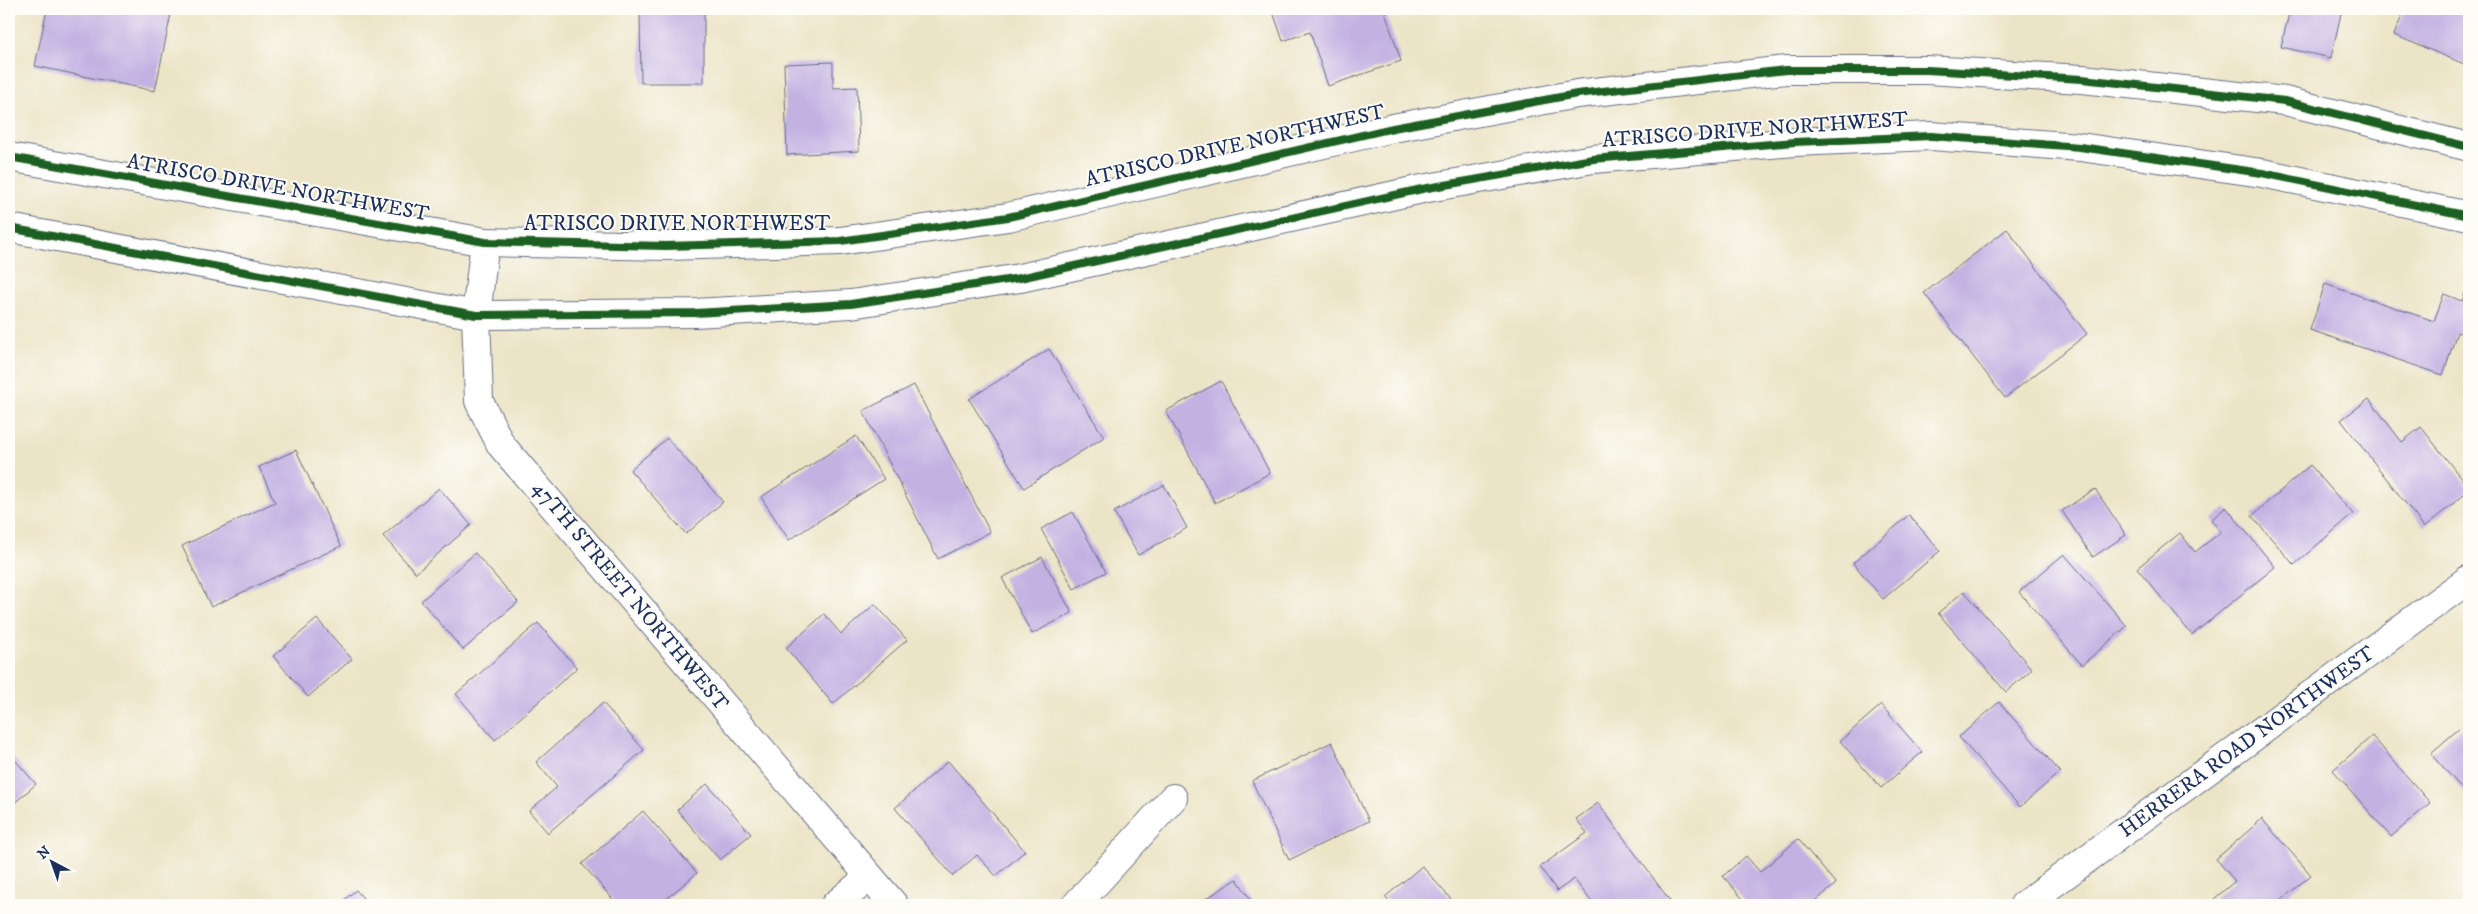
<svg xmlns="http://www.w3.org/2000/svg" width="2478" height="914" font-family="'IM FELL DW Pica',serif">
<rect width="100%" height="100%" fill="#fdfcf7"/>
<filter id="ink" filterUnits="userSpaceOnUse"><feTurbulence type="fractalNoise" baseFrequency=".02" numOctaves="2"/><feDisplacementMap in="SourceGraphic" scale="10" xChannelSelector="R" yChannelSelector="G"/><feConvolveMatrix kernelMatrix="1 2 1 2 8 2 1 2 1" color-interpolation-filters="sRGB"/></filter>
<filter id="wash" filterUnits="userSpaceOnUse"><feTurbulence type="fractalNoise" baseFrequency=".0096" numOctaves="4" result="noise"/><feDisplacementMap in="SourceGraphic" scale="20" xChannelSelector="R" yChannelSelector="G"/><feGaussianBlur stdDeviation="1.12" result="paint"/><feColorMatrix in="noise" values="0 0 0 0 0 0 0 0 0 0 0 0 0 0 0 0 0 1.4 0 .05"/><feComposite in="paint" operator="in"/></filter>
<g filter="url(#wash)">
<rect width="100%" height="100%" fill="#ece4c6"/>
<g id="blocks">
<!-- building -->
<path fill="#c3b1e2" d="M47,9h125l-17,82 -120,-25z
M640,9h64v74h-63z
M1272,9h112l17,52 -73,25 -18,-54 -27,9z
M2290,9h52l-11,49 -50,-11z
M2405,9h64v57l-75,-31z
M833,62v26l24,-1 2,64 -72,4 -3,-91z
M2007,229l80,105 -82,64 -81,-105z
M2469,282v54l-12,-4 -14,43 -133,-45 15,-46 109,37 10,-27 18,7z
M1049,349l55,88 -80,51 -55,-89z
M1221,381l49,92 -55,30 -49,-92z
M914,385l76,147 -52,27 -75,-148z
M2369,399l33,43 19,-15 48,61v3l-45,36 -83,-107z
M856,436l28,43 -95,61 -28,-43z
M667,438l56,64 -37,32 -56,-64z
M296,450l45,96 -130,61 -29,-61 93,-44 -16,-35z
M2310,465l43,49 -59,51 -42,-49z
M1164,485l23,43 -49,27 -24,-43z
M439,488l32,37 -55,48 -33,-37z
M2095,489l31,46 -33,22 -31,-46z
M2226,507l49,60 -83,68 -55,-67 43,-35 15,19 26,-20 -10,-12z
M1073,512l33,60 -32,17 -33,-60z
M1909,515l31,36 -57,48 -30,-36z
M475,553l43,49 -55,48 -42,-49z
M2064,554l63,72 -45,39 -63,-73z
M1042,557l30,56 -40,21 -30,-56z
M1964,591l68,78 -26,23 -68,-79z
M875,604l32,36 -74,64 -47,-56 38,-34 17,20z
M317,619l35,40 -44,38 -35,-41z
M538,623l39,45 -82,72 -39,-46z
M1999,702l61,70 -40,35 -61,-70z
M603,703l41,47 -96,83 -19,-22 28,-24 -21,-25z
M1881,705l41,47 -41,36 -41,-47z
M2469,720v77l-38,-44z
M2372,736l58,67 -39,34 -58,-67z
M1332,742l37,79 -80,39 -37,-79z
M9,753l27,31 -27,24z
M948,761l77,90 -29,25 -19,-21 -24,21 -58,-68z
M707,784l44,50 -31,26 -43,-50z
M1598,803l75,102h-79l-20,-26 -17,12 -17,-24 47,-34 -11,-14z
M643,811l54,62 -38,32h-41l-36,-41z
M2262,819l49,56 -36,30h-55l-6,-6 21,-18 -19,-22z
M1798,839l38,45 -25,21h-63l-25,-29 23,-20 14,16z
M1422,866l34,39h-64l-7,-8z
M1237,879l17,26h-58z
M356,890l13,15h-31z"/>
</g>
</g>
<g filter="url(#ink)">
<use href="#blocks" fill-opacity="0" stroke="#646e82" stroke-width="1"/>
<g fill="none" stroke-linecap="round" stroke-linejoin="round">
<defs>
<path id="minor" d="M485,242l-9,73 3,86 22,44 393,460
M835,905l34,-28
M1076,905l97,-107
M2024,905l445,-326"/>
<path id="major" d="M9,157l476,85 181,4 174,-5 168,-24 385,-89 184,-34 209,-24h141l155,9 203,22 184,46
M9,228l467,87 219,-2 156,-9 169,-26 402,-89 171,-30 202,-17 136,-6 149,11 182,26 207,43"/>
</defs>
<!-- minor casing -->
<use href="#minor" stroke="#646e82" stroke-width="30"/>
<!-- major casing -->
<use href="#major" stroke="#646e82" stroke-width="30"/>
<!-- minor -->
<use href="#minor" stroke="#fff" stroke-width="28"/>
<!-- major -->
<use href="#major" stroke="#fff" stroke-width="28"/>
<defs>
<path id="cycleway" d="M9,157l476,85 181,4 174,-5 168,-24 385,-89 184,-34 209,-24h141l155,9 203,22 184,46
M9,228l467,87 219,-2 156,-9 169,-26 402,-89 171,-30 202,-17 136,-6 149,11 182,26 207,43"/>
</defs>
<!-- cycleway casing -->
<use href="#cycleway" stroke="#fdfcf7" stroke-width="11"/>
<!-- cycleway -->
<use href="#cycleway" stroke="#1b5e20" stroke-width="8"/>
</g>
</g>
<g text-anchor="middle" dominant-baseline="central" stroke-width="4" stroke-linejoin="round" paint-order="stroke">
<!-- street labels -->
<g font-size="21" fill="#1b2f5e" stroke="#fdfcf7">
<text transform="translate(1755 130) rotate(-4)">ATRISCO DRIVE NORTHWEST</text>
<text transform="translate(1235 146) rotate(-13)">ATRISCO DRIVE NORTHWEST</text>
<text transform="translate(278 188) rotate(10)">ATRISCO DRIVE NORTHWEST</text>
<text x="677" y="224">ATRISCO DRIVE NORTHWEST</text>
<text transform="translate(630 596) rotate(50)">47TH STREET NORTHWEST</text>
<text transform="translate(2247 742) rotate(-36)">HERRERA ROAD NORTHWEST</text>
</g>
</g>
<!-- margin -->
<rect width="2478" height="914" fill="none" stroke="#fdfcf7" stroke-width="30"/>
<!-- north arrow -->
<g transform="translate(52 862) rotate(319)" stroke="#fdfcf7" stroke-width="4" paint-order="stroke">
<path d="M0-4L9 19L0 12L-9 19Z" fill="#1b2f5e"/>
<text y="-8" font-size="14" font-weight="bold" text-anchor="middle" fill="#1b2f5e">N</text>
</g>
</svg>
